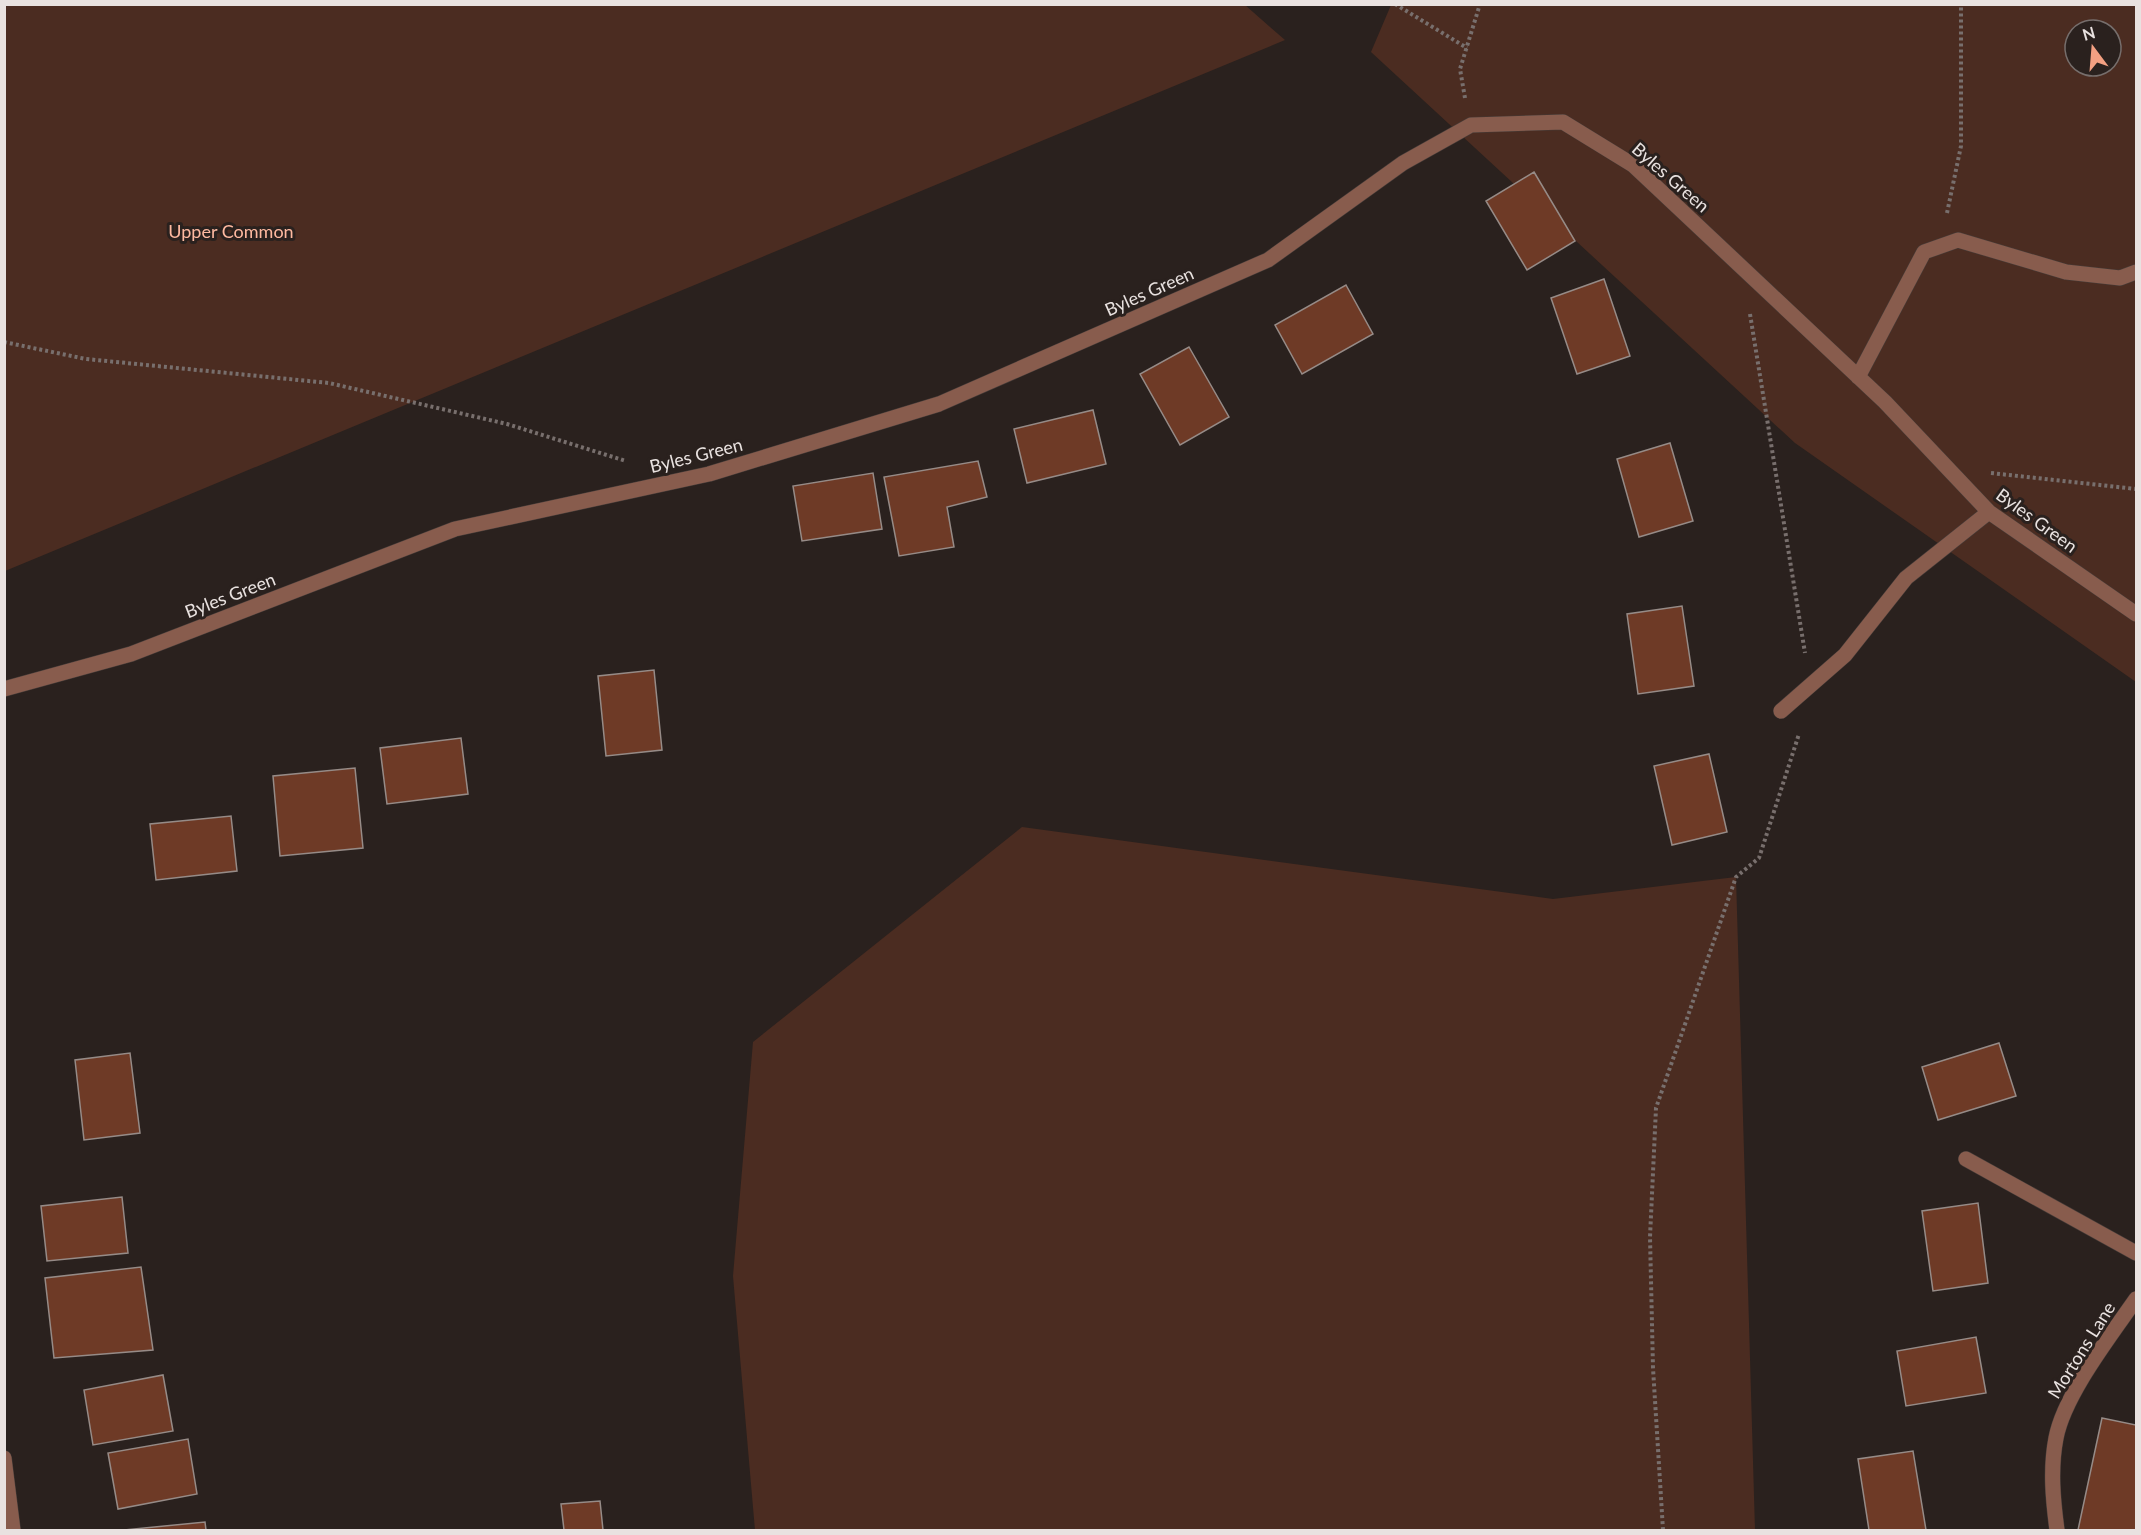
<svg xmlns="http://www.w3.org/2000/svg" width="2141" height="1535" font-family="Lato,sans-serif">
<rect width="100%" height="100%" fill="#2a211e"/>
<!-- green -->
<path fill="#4b2c21" fill-rule="evenodd" d="M1245,5l40,35 -1280,531v-566z
M1391,5h745v677l-341,-239 -424,-391zM2075,30h36v36h-36z
M1022,827l531,72 183,-22 19,653h-1000l-22,-254 20,-234z"/>
<!-- building -->
<path fill="#6e3a26" stroke="#968b87" stroke-width="1.5" d="M1534,172l41,69 -48,29 -41,-69z
M1604,279l26,77 -53,18 -26,-76z
M1346,285l27,49 -71,40 -27,-49z
M1189,347l40,70 -49,28 -40,-71z
M1093,410l13,54 -79,19 -13,-54z
M1670,443l23,78 -54,16 -22,-78z
M978,461l9,36 -40,10 7,40 -55,9 -15,-79z
M873,473l9,56 -80,12 -9,-55z
M1682,606l12,80 -56,8 -11,-80z
M654,670l8,80 -56,6 -8,-80z
M461,738l7,56 -81,10 -7,-56z
M1709,754l18,78 -55,13 -18,-79z
M355,768l8,80 -83,8 -7,-80z
M231,816l6,55 -81,9 -6,-56z
M1999,1043l17,53 -78,24 -16,-53z
M130,1053l10,80 -56,7 -9,-80z
M122,1197l6,56 -81,8 -6,-55z
M1978,1203l10,80 -55,8 -11,-80z
M141,1267l12,83 -99,8 -9,-80z
M1976,1337l10,56 -80,13 -9,-55z
M163,1375l10,56 -80,14 -9,-55z
M2102,1418l34,7v105h-58z
M188,1439l9,55 -79,15 -10,-56z
M1913,1451l13,79h-57l-11,-71z
M600,1501l3,29h-39l-3,-26z
M205,1522l1,8h-82z"/>
<g fill="none" stroke-linecap="round" stroke-linejoin="round">
<defs>
<path id="minor" d="M1858,377l66,-125 34,-12 108,32 54,6 16,-6
M4,689l127,-35 324,-125 254,-55 230,-70 329,-144 135,-97 68,-38 92,-3 70,43 252,237 104,110 147,102
M1781,711l64,-56 61,-77 83,-66
M1966,1159l170,94
M4,1458l9,72
M2057,1530c-4,-30 -7,-61 -1,-92 8,-43 55,-103 80,-139"/>
</defs>
<!-- minor casing -->
<use href="#minor" stroke="#453c39" stroke-width="16"/>
<!-- path -->
<path stroke="#786f6d" stroke-width="4" stroke-dasharray="3 3" stroke-linecap="butt" d="M1395,4l72,44
M1465,98l-5,-29 20,-65
M1947,213l14,-67v-142
M1750,314l55,339
M4,342l82,17 243,24 178,41 119,37
M1991,473l145,16
M1663,1530l-10,-162 -3,-131 6,-129 80,-231 23,-19 40,-124"/>
<!-- minor -->
<use href="#minor" stroke="#885c4d" stroke-width="15"/>
</g>
<g text-anchor="middle" dominant-baseline="central" stroke-width="6" stroke-linejoin="round" paint-order="stroke">
<!-- street labels -->
<g font-size="18" fill="#e9e2e0" stroke="#2a211e">
<text transform="translate(1671 177) rotate(41)">Byles Green</text>
<text transform="translate(1149 291) rotate(-24)">Byles Green</text>
<text transform="translate(696 455) rotate(-14)">Byles Green</text>
<text transform="translate(2037 520) rotate(36)">Byles Green</text>
<text transform="translate(230 595) rotate(-21)">Byles Green</text>
<text transform="translate(2081 1350) rotate(-58)">Mortons Lane</text>
</g>
<!-- park labels -->
<g font-size="18" fill="#feb9a0" stroke="#2a211e">
<text x="231" y="231">Upper Common</text>
</g>
</g>
<!-- border -->
<rect width="2141" height="1535" fill="none" stroke="#e9e2e0" stroke-width="12"/>
<!-- north arrow -->
<g transform="translate(2093 48) rotate(344)"><circle r="28" fill="#2a211e" stroke="#766e6c" stroke-width="1.5"/>
<path d="M0-4.5L10 22L0 15L-10 22Z" fill="#f3a082"/>
<text y="-9" font-size="16" font-weight="bold" text-anchor="middle" fill="#e9e2e0">N</text>
</g>
</svg>
